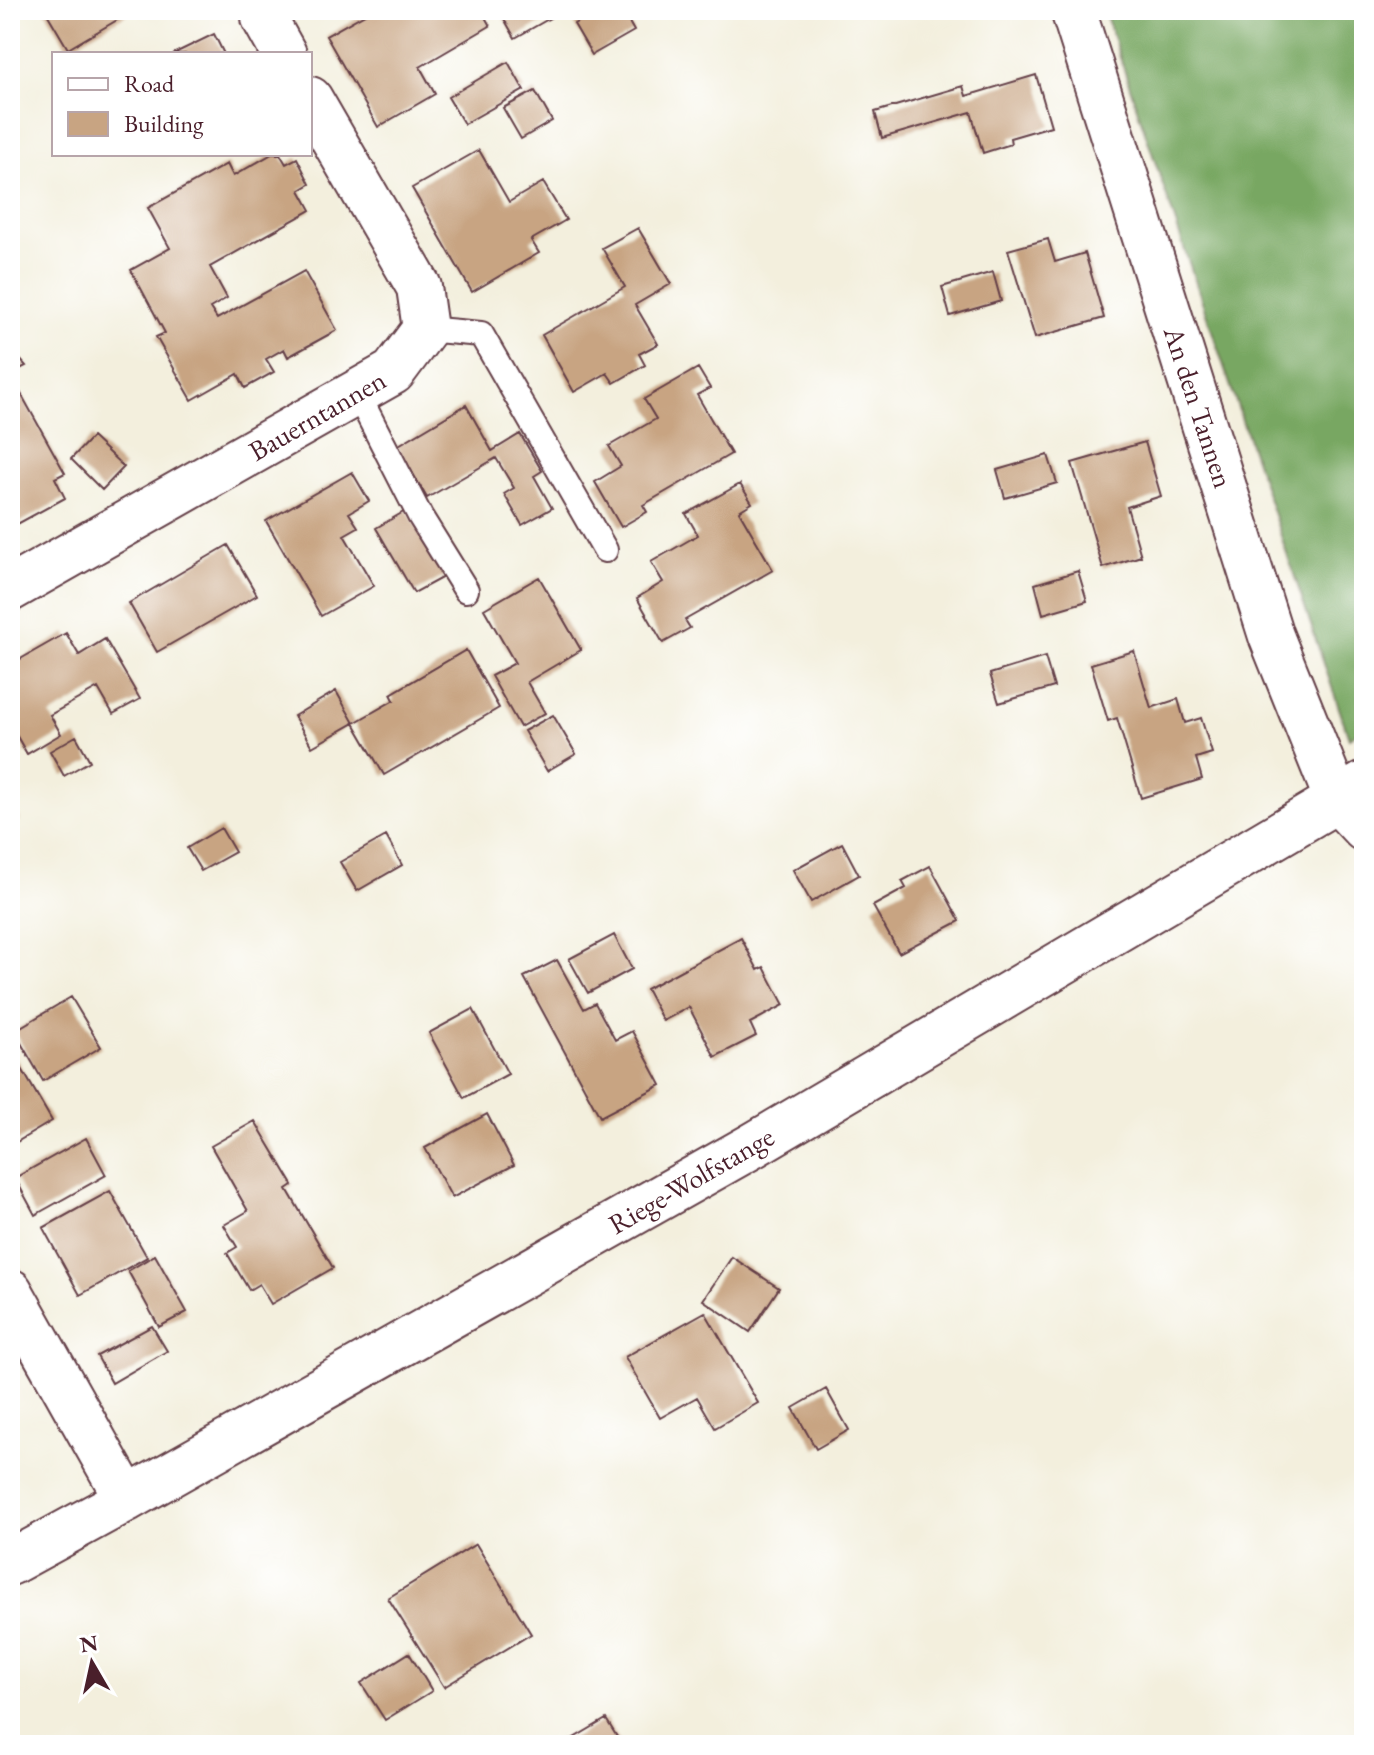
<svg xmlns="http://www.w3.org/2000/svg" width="1374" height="1755" font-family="'EB Garamond',serif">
<rect width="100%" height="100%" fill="#fff"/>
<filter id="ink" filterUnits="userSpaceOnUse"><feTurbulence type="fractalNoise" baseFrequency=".0125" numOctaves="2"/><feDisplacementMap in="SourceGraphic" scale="16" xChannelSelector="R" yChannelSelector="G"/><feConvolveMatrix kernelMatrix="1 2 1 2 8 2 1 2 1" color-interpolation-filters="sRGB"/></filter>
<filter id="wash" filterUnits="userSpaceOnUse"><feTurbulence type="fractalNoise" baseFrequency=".006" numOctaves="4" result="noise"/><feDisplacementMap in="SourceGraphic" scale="32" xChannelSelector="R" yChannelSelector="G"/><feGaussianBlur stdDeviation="1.8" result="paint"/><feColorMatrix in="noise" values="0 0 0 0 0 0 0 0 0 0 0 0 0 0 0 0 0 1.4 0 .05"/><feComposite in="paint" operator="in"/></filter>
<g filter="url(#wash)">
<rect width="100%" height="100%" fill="#f3efdd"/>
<!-- forest -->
<path fill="#78a762" stroke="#616346" stroke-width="2" d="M1104,10h260v719l-15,9z"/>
<g id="blocks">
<!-- building -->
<path fill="#c8a482" d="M45,10h89l-66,39z
M372,10h109l9,16 -70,41 15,27 -57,33 -52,-91z
M499,10h65l-49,28z
M597,10h25l12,21 -42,24 -18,-31z
M214,34l10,20h-51z
M508,62l16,28 -60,34 -16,-27z
M1036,75l15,51 -41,12 1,6 -28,9 -12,-41 -89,26 -7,-26 88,-26 3,10z
M535,91l17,30 -31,18 -18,-31z
M479,150l30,52 34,-20 23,38 -35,20 8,13 -67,39 -60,-104z
M272,154h8l6,10 11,-6 13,26 -10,6 11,20 -101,57 17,31 -17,10 7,11 87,-48 33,59 -49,27 -4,-8 -18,10 8,13 -29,16 -7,-14 -46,26 -36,-63 9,-4 -34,-63 39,-22 -22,-40 79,-44 6,12z
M638,228l33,56 -36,21 23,39 -19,10 6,11 -31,18 -7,-10 -33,19 -32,-57 83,-48 -23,-39z
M1048,239l7,23 30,-9 19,65 -69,20 -27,-88z
M993,272l8,29 -51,15 -8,-29z
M10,348l16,18 -16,8z
M698,368l12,20 -13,7 34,59 -88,51 4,7 -26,15 -26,-45 26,-16 -12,-20 47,-27 -12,-20z
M10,374l55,99 -10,5 10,20 -55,30z
M466,405l26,46 28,-17 22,37 -8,5 18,32 -30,17 -18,-31 10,-6 -18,-30 -69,40 -30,-52z
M92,437l32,30 -22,23 -31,-31z
M1145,442l16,54 -34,11 14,49 -38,12 -31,-105z
M1048,455l9,28 -52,15 -8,-28z
M352,472l17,29 -20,12 9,14 -14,8 30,51 -53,30 -55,-95z
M740,484l12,19 -13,8 34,59 -88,50 5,8 -27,15 -26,-45 26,-16 -12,-20 47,-27 -12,-21z
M407,510l38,66 -31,17 -38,-65z
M228,545l29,50 -100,57 -28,-49z
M1078,571l9,30 -44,13 -8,-30z
M539,577l42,73 -54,32 18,31 -25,14 -29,-51 24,-13 -31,-54z
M66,633l13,22 26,-16 35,60 -27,15 -15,-26 -48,27 11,19 -34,20 -17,-30v-59z
M466,650l33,58 -115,67 -30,-52 40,-23 -3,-6z
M1134,651l17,57 27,-9 7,24 16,-5 11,35 -16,5 6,21 -61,19 -24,-80 -9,3 -17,-57z
M1045,657l9,30 -55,16 -9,-29z
M336,691l18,32 -42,24 -18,-31z
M553,715l23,39 -29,17 -23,-40z
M76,736l14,25 -26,15 -14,-25z
M10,801l10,19 -10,5z
M221,828l14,24 -34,19 -14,-23z
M386,836l16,29 -45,26 -17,-29z
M842,843l17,32 -48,27 -18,-32z
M930,866l30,55 -61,32 -26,-47 33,-18 -4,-7z
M614,935l18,34 -44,24 -19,-34z
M741,938l17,32 6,-3 20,38 -34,18 6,13 -41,21 -26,-50 -26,14 -17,-32z
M557,960l27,49 11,-6 20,37 17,-9 29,54 -61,32 -76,-140z
M71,997l30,50 -58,34 -29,-50z
M473,1009l35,65 -44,24 -35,-65z
M14,1055l38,66 -42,25v-89z
M487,1114l27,51 -62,33 -27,-50z
M255,1121l38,64 -6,4 46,79 -62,36 -12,-20 -10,6 -22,-37 10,-6 -13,-22 24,-14 -37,-65z
M86,1138l20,37 -71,40 -20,-37z
M110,1191l37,66 -67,38 -37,-67z
M155,1255l32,57 -28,15 -31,-56z
M732,1257l47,31 -29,44 -47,-32z
M705,1312l53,91 -43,25 -18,-31 -37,21 -35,-61z
M152,1326l15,25 -55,32 -15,-27z
M826,1389l23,41 -33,19 -23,-41z
M476,1544l55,90 -87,53 -56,-89z
M409,1653l23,38 -47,29 -24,-37z
M606,1719l16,26h-60z"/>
</g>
</g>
<g filter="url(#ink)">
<use href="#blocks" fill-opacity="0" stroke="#633e46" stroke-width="2"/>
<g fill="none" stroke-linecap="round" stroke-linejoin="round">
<defs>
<path id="lane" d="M425,329l56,5 124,216
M357,393l63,123 46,74"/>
<path id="street" d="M264,10v8l20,36
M1073,10l198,626 66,164 27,29
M10,589l383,-217 32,-43 -6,-42 -109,-188
M10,1291l117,208
M10,1563l117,-64 625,-353 612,-362"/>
</defs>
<!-- lane casing -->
<use href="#lane" stroke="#633e46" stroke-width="28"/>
<!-- street casing -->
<use href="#street" stroke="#633e46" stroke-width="48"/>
<!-- lane -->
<use href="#lane" stroke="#fff" stroke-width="24"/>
<!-- street -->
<use href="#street" stroke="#fff" stroke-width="44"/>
</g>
</g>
<g text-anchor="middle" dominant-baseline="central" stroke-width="6" stroke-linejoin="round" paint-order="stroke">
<!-- street labels -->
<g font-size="28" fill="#4a1f2b" stroke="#fff">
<text transform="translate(1199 407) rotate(72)">An den Tannen</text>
<text transform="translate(317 415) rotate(-30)">Bauerntannen</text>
<text transform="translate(691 1180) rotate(-30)">Riege-Wolfstange</text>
</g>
</g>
<!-- margin -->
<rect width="1374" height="1755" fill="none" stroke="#fff" stroke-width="40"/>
<!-- legend -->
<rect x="52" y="52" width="260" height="104" fill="#ffffff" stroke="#b7a5aa" stroke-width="2"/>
<rect x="68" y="78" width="40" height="12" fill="#ffffff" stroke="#b7a5aa" stroke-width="2"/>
<text x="124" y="92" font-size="24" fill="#4a1f2b">Road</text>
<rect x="68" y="112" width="40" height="24" fill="#c8a482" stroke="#b7a5aa" stroke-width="2"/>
<text x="124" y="132" font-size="24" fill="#4a1f2b">Building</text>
<!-- north arrow -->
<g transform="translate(92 1663) rotate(351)" stroke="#ffffff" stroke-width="6" paint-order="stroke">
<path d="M0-6L14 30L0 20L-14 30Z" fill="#4a1f2b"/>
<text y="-12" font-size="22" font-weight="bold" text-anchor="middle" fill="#4a1f2b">N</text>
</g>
</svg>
